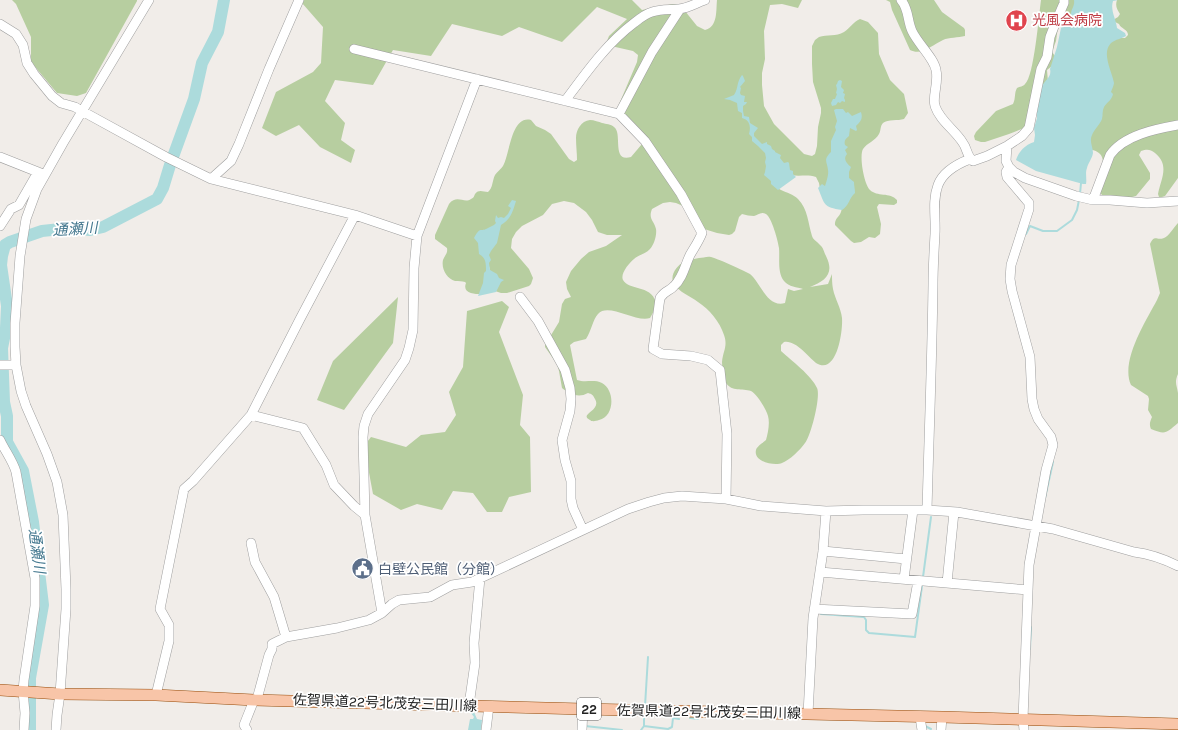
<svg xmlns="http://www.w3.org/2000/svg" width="1178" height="730" font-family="Karla,'Noto Sans JP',sans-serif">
<rect width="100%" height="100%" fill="#f1ede9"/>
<!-- forest -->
<path fill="#b7cea0" d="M12,0h125v1l-51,92 -9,3 -20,-3 -26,-31v-25l-15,-33z
M304,0h328l10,10 31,-6h3l5,2 16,20 8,4c13,-3 11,-20 12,-30h85l-4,8 -16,-4 -12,1 -6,26 1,28 -3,14v12l2,21 10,18 30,30 8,2 3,-2 2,-8 1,-19 3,-14v-5l-8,-26 -1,-18v-18l3,-6 4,-3c8,-3 17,0 25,-5 6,-4 9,-10 16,-13l8,3 10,11 1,21 11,26 14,14 4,19 -4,6c-6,2 -16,0 -21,4 -3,3 -2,8 -4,11 -4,7 -12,9 -16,15 -4,7 1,35 7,41 7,7 20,2 27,10v3l-3,2 -15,-1 -2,3 4,17 -1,10 -5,4 -6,-1 -8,5 -7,1 -3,-2 -16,-16c0,-9 6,-7 7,-18l1,-46 -2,-48 -13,75 -8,1 -1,-6 -3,-6c-9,-3 -16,0 -25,-2l-17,9c2,2 5,5 7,6 6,3 12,4 17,9 10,10 10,24 14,37 1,4 5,5 8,9 3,2 4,7 6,11 9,18 -1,25 -16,31l18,-3 4,-10c0,5 0,10 1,15 2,10 8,19 9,29 1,13 -5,58 -26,45 -9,-7 -20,-23 -32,-21l-3,3v6c10,9 31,25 36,37 4,8 -6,48 -12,55 -5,7 -15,17 -23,20 -7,3 -29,-1 -26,-13 1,-4 7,-7 10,-10 2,-7 4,-17 2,-24 -2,-7 -11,-22 -17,-25 -9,-3 -19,1 -25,-8 -2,-3 -2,-6 -2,-9 -1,-4 -2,-8 -2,-12 1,-11 6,-16 2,-27 -4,-13 -15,-26 -26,-33 -8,-6 -19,-10 -24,-18 -5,-8 3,-19 10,-22 5,-2 10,-3 15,-4 4,0 8,-2 12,-1 3,0 36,15 39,17 11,9 17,34 35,29l3,-14 6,2 9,-2c-6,-2 -14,-2 -19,-8 -7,-9 -4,-23 -5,-33 -1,-7 -7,-30 -13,-34 -5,-3 -8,1 -12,2 -4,0 -8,-1 -12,-2l-3,3 -4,14 -3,3 -3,1 -12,-2 -16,-5 -18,-22 -7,-3 -6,-1 -7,1 -11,6c-4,10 2,11 4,20 1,6 -2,16 -6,20 -4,5 -12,6 -16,10 -5,4 -14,15 -11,21 6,11 27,4 33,22l-1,7 -5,9c-14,5 -42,-16 -52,-4 -5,5 -7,18 -12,25l-12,3 -4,3 7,35c8,3 17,-1 25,3 13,7 13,33 -3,37 -3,1 -7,2 -9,0 -12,-6 12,-9 5,-21 -2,-4 -3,-5 -7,-6 -9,5 -17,2 -26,-5l-3,-17 -2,-7 -12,-17v-2l14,-23 3,-18 3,-5 6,-2 -4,-8 -1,-7 5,-11 10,-12 8,-7 17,-6 16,-11h-15l-9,-3 -6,-12 -6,-8 -12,-9 -10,-2 -12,3 -9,11 -21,11 -6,6 -4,7 -1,9 18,21 4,9 -2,6 -2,2 -22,7h-6l-6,-2 -7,-29v-9l11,-33 -14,34 4,18 -8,22c-7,0 -19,-1 -15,-11l-1,-1c-3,-1 -6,-1 -10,-1 -8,-2 -14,-12 -12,-21 2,-5 5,-7 4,-12l-12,-9v-4l14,-31c8,-10 15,0 22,-5 3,-1 3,-3 4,-5 4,-5 8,-2 13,-2 5,-4 4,-11 7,-17 2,-3 6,-6 8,-9 7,-12 8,-51 28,-46l5,6 9,4 6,4 18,25 5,3 3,-2c0,-7 -1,-14 -1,-22 0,-8 5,-17 14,-18 4,0 9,2 12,3 4,1 9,1 12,4 9,6 -3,36 17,30l11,-13 -25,-35 20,-47 1,-7 -5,-4 -22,-5 -4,-5 2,-5 18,-17 -30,-12 -35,35 -43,-15 -17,9 -50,-12 -21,32 -38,-6 -20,35 -38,-5 -10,21 20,22 -4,17 14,10 -4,13 -31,-16 -21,-22 -23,11 -14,-8 14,-36 37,-20 8,-9 2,-36 -21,-24z
M886,0h48l8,12 22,16 1,2v6c-7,2 -16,1 -22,4 -11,5 -21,16 -33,10l-18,-40 -2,-8z
M1041,0h34c2,10 -2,19 -13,21l-4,6 -2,14 -4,11 3,4 -3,10 -5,4 1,12 -13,31 -11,15 -15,6 -24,8h-4l-6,-2 -1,-4 2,-4 20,-21 17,-7c3,-6 1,-11 4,-16 3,-2 6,-1 8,-4 9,-7 14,-70 16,-84z
M1117,0h61v178l-13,18 -3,1h-3l-1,-3c3,-15 12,-29 -3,-41 -5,-4 -8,-4 -14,-2l-2,4 11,18v6l-14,17 -4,1h-27c-20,-11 16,-42 -16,-48l-1,-11 17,-76 2,-18 9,-6h9l3,-3c0,-6 -7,-6 -9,-11l-4,-2 -2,-2 5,-3 2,-3c-3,-5 -5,-8 -3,-14z
M1178,223v151c-4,9 -1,11 0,19 0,9 0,20 0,30 -12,10 -12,12 -27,6 -2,-5 -1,-7 1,-12l-4,-7 1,-11 -1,-3 -17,-11c-11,-24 15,-64 26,-85l3,-7 -10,-49c5,-10 6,-3 14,-6 5,-2 10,-11 14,-15z
M398,297l-5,46 -49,67 -27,-10 16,-39z
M502,301l7,6 -10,25 24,63 -3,30 10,12 1,55 -22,5 -7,15h-15l-14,-19 -20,-2 -11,19 -25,-6 -16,6 -28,-16 -9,-48 7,-9 35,10 15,-12 24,-3 11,-17 -7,-23 14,-25 4,-56z"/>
<!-- water -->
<path fill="#acdbdc" d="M1074,0h44l-5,1c-3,9 3,18 4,27l8,5 1,3c-5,3 -10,3 -15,7 -10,10 1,28 3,40 0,2 -2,6 -3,9l2,2c-1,6 -6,8 -9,13 -2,4 -1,8 -2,12 -2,5 -8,11 -10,16 -3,6 1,12 1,18 -1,6 -5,10 -6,15 -2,5 0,11 -1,16h-3l-47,-13 -20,-11c3,-9 9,-15 18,-18l1,-7 -1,-7 3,-10v-7l1,-2c0,-8 1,-15 4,-23 3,-6 10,-9 8,-17l7,-22 4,-19 3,-5 1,-3 4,-3 2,-3c0,-5 4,-8 3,-14z
M742,75l1,1 2,5 -5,6 1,1 -1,5 1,2 4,1 -1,6h3l-1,2 -3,2v5l1,5 5,1 1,6 8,5 -4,5v3l8,8 5,-2v2l4,2 1,3 3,2v1l6,3 -1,3 4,5 4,-1 1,1 1,7 3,1v3l3,3 -18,13 -7,-6v-3l-7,-6 1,-3 1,-6 -1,-4 1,-4 -1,-5 -7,-7 -6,-5v-4l-3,-3c2,-7 1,-14 -7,-16v-5l-4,-2 -1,-8 -7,-3 -6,-1 10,-4c5,-8 2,-12 8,-20z
M840,80l2,1 -1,6 3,3 -1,3 2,1 -1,4 1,2v2l-3,-1 -2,2 -2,-1 -2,3 -4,1 -1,-3 2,-4h2l2,-5 -1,-1 1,-4 -1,-4 1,-1 1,-3z
M836,109h7l3,4 2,-1 4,4 9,-4c2,7 0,9 -5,14l1,4 -1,1 -6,-3 -1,8c-4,3 -5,5 -4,9l3,2 -3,3 2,4c-4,5 -1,9 4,13l-2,5v6l5,4c0,4 1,7 1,11 -6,5 -6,13 -13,17 -19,-3 -17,-5 -24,-22l4,-4 3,2c1,-3 4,-12 3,-16 -1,-9 -5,-10 3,-18v-11l5,-11 -1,-3 2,-6 -3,-11z
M512,200l4,1c-3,10 -5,18 -15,24l-4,18 -6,8 -2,4 2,5 -2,3 1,7 7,4 2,4 5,2 -3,2 -5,10 -18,4 5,-13 1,-10 2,-2c0,-8 0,-13 -7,-17l-1,-11 -4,-5c7,-13 6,-5 14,-10 2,-1 4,-2 6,-3l2,-2 -1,-2 1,-6 2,3 3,-1 3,1 4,-4 3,-6 -3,-2z
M474,712l3,7 5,1 -1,10h-13l2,-11h3l1,-2 -3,-4z"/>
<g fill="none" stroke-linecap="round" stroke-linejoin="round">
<!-- stream -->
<path stroke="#acdbdc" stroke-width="2" d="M1080,194l1,-11
M1026,234l4,-8 13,5h14l15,-11 5,-10 2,-10
M1045,498l8,-36
M923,577l8,-60
M821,614l43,3 2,3v10l3,3 46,4 7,-51
M1030,649l1,-22
M645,706l3,-49
M690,718l8,1
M585,726l37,4
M644,726l24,3 4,-2 1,-9 6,1
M925,726l6,3
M641,730l3,-4v-8"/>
<!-- river -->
<path stroke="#acdbdc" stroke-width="12" d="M30,730v-52l13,-73 -10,-83 -10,-51 -16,-29v-26l-3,-14 -2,-54 4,-20 1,-22 -6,-41 1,-9 3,-11 5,-3 32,-11 28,-3 20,2 13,-3 54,-28 6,-11 7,-23 24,-66 8,-36 16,-31 6,-32"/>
<defs>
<path id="minor" d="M901,0c8,9 6,20 11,31 6,13 22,27 24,39 3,13 -4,26 -1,36 5,15 20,24 28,37 4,5 4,14 10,18l14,-5 20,-10 15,-10 7,-8 12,-59 6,-12 3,-20 5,-13 9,-21v-3
M0,24l16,10 7,11 4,18 7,11 18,22 9,7 14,4 7,4 84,46 45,22 144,36 62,21
M354,49l265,65 26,27 36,53 21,39c-3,8 -8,15 -12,22 -5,10 -7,23 -16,31 -5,6 -8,3 -14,12l-7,51 9,5 29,2 17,4 12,10 7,64 -1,65
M565,101c21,-28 41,-57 69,-78 5,-4 11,-9 18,-11 9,-3 18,-2 27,-3 10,-1 17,-6 26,-9
M619,114l33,-62 28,-43
M1007,146l-1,15 3,6 5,5 11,6 51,18 17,4h17l37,3 31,-2
M0,157l43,17
M1009,167l-3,5 1,5 22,26v6l-18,56 -1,14 2,12 18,66 2,42 2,10 4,10 13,18 2,8 -7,25 -17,95 -6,154 1,11
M211,179l20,-18 8,-17 30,-75 30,-69
M1093,200l17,-45c14,-20 46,-26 68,-30
M0,226l11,-17 8,-4 19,-33
M520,297l18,24 27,49 5,18 1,11 -1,12 -8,29 3,20 6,21v18l2,9 10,22
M0,365h16
M251,415l52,13 23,37 8,20 20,21 11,9
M0,440c5,11 13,21 16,32l19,106v28l-11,74 -1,11 2,22 -1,17
M927,510c2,-75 5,-150 6,-225 0,-17 1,-34 2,-51 1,-16 -3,-33 3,-49 5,-13 19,-21 32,-26
M251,543l4,19 19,35 12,40
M823,551l83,8
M820,572l208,18
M904,579l9,-69
M947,583l7,-71
M814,609l98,5 6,-33
M382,613l-17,-98 -2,-78 1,-11 4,-12 37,-54 4,-12 4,-18 1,-62 3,-32 60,-157
M156,695l13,-54v-16l-9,-16 24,-120 9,-8 58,-66 49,-96 55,-104
M257,699l12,-44 3,-6v-5l14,-7 51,-9 32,-8 13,-7 10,-9 7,-4 31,-3 22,-12 20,-3 156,-73 21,-7 15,-4 18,-2 44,3 35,7 65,5 37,-1h64l30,2 96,17 81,23c16,2 30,7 44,14
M469,705l6,-42 -1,-20 6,-65
M808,714l5,-96 10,-67 3,-40
M920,717l2,13
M56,730l1,-15 3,-21 6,-85v-20l-3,-74 -6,-33 -10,-28 -21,-48 -5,-15 -5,-26 -1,-18v-24l5,-67 6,-37 11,-30 26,-46 86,-143
M247,730l-3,-5 10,-25
M486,730l3,-24
M582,730l1,-21
M941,730l1,-13"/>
<path id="major" d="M0,690l60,4 96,1 98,5 329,9 359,8 236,7"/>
</defs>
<!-- minor casing -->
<use href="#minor" stroke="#9f9f9f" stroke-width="10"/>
<!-- major casing -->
<use href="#major" stroke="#974b08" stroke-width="12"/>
<!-- minor -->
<use href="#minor" stroke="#fff" stroke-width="9"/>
<!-- major -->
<use href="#major" stroke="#f8c5a8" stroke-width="11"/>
</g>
<!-- icons -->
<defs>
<symbol id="hospital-disc" viewBox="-11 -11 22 22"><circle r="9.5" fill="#e0444e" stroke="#fff"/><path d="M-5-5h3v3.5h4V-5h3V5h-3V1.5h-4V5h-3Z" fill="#fff"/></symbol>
<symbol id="civic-disc" viewBox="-11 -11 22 22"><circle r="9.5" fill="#5c6f8a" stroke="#fff"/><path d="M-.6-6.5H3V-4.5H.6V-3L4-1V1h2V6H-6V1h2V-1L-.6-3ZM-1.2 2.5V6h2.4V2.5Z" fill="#fff"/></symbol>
</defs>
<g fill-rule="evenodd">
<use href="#hospital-disc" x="1004" y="8" width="25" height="25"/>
<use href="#civic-disc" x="350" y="556" width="25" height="25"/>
</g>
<g text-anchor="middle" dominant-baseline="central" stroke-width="3.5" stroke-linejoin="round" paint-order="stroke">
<!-- shield labels -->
<rect fill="#fff" stroke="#646464" stroke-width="1" x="577" y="698" width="24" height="22" rx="3"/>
<g font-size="13" font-weight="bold" fill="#222">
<text x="589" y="709">22</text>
</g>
<!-- health labels -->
<g font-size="14" fill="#be3a42" stroke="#fff" text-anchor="start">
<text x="1032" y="20">光風会病院</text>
</g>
<!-- service labels -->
<g font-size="14" fill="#4e5e75" stroke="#fff" text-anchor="start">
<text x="378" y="569">白壁公民館（分館）</text>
</g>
<!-- street labels -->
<g font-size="14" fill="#222" stroke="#fff">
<text transform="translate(385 703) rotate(2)">佐賀県道22号北茂安三田川線</text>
<text transform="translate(709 712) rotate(1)">佐賀県道22号北茂安三田川線</text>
</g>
<!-- water labels -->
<g font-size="15" font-style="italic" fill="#44788f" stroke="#fff">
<text transform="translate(75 229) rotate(-3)">通瀬川</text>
<text transform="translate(37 551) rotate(83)">通瀬川</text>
</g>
</g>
</svg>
